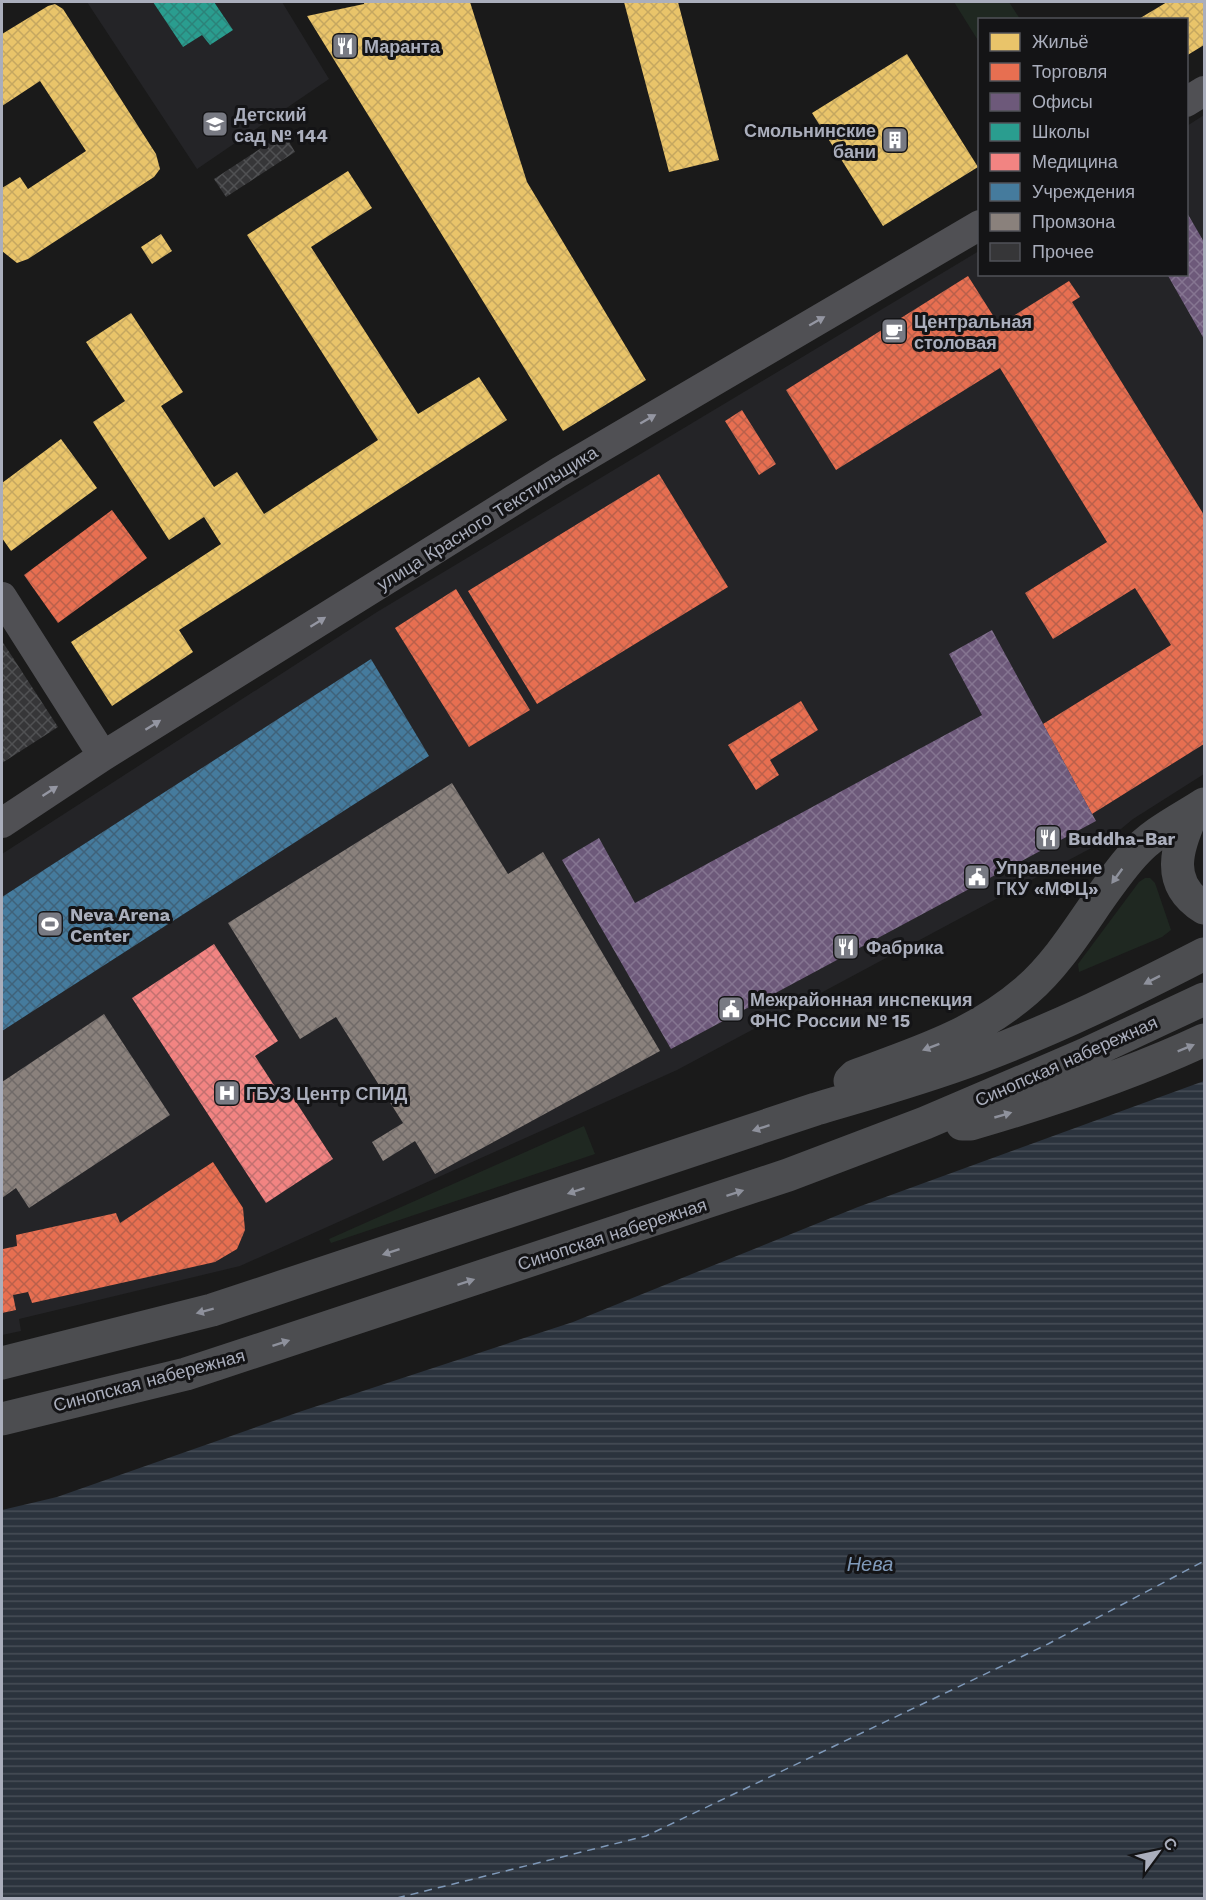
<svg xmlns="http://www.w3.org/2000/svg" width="1206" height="1900" font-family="'Work Sans',sans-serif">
<defs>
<pattern id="water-rules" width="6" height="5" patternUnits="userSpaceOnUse" patternTransform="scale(1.5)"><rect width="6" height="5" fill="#2b333d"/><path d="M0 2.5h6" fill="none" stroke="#474e57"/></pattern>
<pattern id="homes-cross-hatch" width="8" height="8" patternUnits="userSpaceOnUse" patternTransform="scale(1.5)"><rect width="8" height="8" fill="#e9c46a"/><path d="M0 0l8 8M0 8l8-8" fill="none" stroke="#c5a760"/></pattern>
<pattern id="shops-cross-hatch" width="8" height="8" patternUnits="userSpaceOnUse" patternTransform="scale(1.5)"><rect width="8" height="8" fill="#e76f51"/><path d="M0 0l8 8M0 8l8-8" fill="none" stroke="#ba604b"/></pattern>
<pattern id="offices-cross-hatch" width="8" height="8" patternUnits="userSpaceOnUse" patternTransform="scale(1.5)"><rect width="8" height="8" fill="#6d597a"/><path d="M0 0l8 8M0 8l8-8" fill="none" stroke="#857591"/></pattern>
<pattern id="schools-cross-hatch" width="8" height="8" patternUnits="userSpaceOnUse" patternTransform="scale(1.5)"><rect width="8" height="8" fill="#2a9d8f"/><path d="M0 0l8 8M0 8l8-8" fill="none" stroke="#2c8379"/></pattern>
<pattern id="health-cross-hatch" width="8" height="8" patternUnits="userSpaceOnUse" patternTransform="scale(1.5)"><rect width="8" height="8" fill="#f28482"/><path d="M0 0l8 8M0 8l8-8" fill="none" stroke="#c27070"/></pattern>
<pattern id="public-cross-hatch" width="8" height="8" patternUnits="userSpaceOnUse" patternTransform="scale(1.5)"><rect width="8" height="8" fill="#457b9d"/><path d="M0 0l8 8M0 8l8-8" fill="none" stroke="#3f627a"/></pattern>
<pattern id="industry-cross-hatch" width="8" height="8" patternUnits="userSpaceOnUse" patternTransform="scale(1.5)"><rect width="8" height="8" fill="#8a817c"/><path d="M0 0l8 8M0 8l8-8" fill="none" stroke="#706a68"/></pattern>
<pattern id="building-cross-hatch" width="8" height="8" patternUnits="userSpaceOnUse" patternTransform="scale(1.5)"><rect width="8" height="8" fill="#363638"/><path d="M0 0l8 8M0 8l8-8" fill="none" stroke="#505153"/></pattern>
</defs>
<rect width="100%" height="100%" fill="#1a1a1a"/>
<!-- built -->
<path fill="#242427" d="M87,2h195l47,77 -132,90z
M1204,115v659l-71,45 -23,19 -433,232 -437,196 -221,53 2,12 -19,4v-481l375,-242 602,-361 1,23h206l1,-148z"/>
<!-- green -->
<path fill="#1f2821" d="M954,2h55l11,17 -40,1 -1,22z
M1145,878h5l5,5 16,47 -9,7 -83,35 -1,-8 61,-82z
M584,1126l11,28 -264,89 -2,-4z"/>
<!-- water -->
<path fill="url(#water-rules)" d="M1204,1081v817h-1202v-388l55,-13 245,-86 271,-89 285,-115z"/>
<!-- homes -->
<path fill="url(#homes-cross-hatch)" d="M364,2h106l57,180 119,198 -83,51 -256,-415 57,-12z
M624,2h54l41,158 -50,12z
M1167,2h37v43l-18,11v-36h-49z
M55,4l8,5 93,145 4,15 -6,8 -126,82 -11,4 -15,-12v-63l18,-11 8,12 58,-38 -46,-70 -38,25v-72l46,-28z
M907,54l71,113 -95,59 -71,-113z
M348,171l24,37 -61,39 107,167 61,-37 28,43 -328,210 14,22 -81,54 -41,-64 150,-98 -17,-27 -35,23 -76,-118 32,-21 -39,-59 45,-29 52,79 -22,14 53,81 23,-15 27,42 114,-74 -131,-205z
M161,234l11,17 -20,13 -11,-17z
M61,439l36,49 -86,63 -9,-13v-55z"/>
<!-- shops -->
<path fill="url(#shops-cross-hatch)" d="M968,276l31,49 70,-44 11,16 -8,5 132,213v229l-112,70 -49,-90 128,-79 -36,-57 -82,51 -28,-46 82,-51 -107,-174 -164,102 -50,-80z
M742,410l34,54 -17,11 -34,-54z
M659,474l69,113 -191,117 -69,-113z
M112,510l35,48 -89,65 -34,-48z
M456,589l74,121 -61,37 -74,-119z
M801,701l17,29 -48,30 9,15 -23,15 -28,-45z
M213,1162l30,46 2,22 -8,19 -22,13 -183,41 -4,-11 -15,3 3,15 -14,3v-68l1,4 14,-3 -1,-11 100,-22 4,10z"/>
<!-- offices -->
<path fill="url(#offices-cross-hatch)" d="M1186,211l18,31v97l-37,-65h19z
M992,630l104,191 -425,228 -109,-189 37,-22 36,65 347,-188 -33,-61z"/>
<!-- schools -->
<path fill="url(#schools-cross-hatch)" d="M153,2h61l19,28 -23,15 -8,-10 -19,12z"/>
<!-- health -->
<path fill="url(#health-cross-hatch)" d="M214,944l64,97 -23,15 24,37 8,-5 46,71 -67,44 -134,-205z"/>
<!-- public -->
<path fill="url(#public-cross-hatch)" d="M371,659l58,97 -427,275v-134z"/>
<!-- industry -->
<path fill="url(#industry-cross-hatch)" d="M452,783l56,91 35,-22 117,199 -225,123 -20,-33 -32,20 -11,-19 31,-19 -67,-106 -36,22 -72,-116z
M104,1014l66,101 -141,93 -13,-20 -14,10v-116z"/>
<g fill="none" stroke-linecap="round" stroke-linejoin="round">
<!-- ferry -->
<path stroke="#7f99b9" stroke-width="1.5" stroke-dasharray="8 6" stroke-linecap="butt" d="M397,1898l249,-62 402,-192 156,-83"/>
</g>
<!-- building -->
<path fill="url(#building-cross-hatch)" d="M284,133l11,19 -69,45 -12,-18z
M2,641l56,86 -56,36z"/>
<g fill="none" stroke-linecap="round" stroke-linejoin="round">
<!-- minor -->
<path stroke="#505054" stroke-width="30" d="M1186,102l18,-11
M2,597l101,159
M2,823l101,-67 456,-284 421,-247"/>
<!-- major -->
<path stroke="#4c4d50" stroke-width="33" d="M1193,812c-16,35 -29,71 11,96
M850,1081l5,-5c62,-23 120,-41 171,-85 44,-38 69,-94 108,-137 18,-21 47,-35 70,-50
M962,1124h9c79,-23 158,-49 233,-84
M2,1363l210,-53 604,-201c54,-16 108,-31 161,-51 78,-29 153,-66 227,-104
M2,1419l184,-45 602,-199 137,-52 159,-68 120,-56"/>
</g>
<!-- one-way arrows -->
<defs><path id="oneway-solid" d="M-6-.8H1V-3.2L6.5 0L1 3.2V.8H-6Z" transform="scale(1.5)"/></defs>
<g fill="#9496a2">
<use href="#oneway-solid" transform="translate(817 321) rotate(-30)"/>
<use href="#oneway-solid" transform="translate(648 419) rotate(-30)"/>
<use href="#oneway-solid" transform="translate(318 622) rotate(-32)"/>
<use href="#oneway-solid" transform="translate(153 725) rotate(-32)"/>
<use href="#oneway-solid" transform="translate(50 791) rotate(-33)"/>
</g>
<g fill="#8e919c">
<use href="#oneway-solid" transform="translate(1117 876) rotate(126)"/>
<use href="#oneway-solid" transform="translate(1152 980) rotate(153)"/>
<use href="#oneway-solid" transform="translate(931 1047) rotate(159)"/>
<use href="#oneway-solid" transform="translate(1186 1048) rotate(-22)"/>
<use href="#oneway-solid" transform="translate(1003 1115) rotate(-16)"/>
<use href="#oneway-solid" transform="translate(761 1128) rotate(162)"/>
<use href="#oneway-solid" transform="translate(576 1191) rotate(162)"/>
<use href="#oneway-solid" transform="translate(735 1193) rotate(-18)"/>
<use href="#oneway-solid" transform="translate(391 1252) rotate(162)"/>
<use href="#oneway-solid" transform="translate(466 1282) rotate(-18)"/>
<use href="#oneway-solid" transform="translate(205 1311) rotate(165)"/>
<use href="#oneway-solid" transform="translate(281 1343) rotate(-18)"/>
</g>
<!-- icons -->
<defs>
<symbol id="restaurant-square" viewBox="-11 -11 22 22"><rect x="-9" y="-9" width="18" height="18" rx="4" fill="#787a83" stroke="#141416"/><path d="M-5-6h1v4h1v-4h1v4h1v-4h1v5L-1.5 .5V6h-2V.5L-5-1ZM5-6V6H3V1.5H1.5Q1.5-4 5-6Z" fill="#fff"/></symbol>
<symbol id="school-square" viewBox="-11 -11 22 22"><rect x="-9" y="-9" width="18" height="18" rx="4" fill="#787a83" stroke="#141416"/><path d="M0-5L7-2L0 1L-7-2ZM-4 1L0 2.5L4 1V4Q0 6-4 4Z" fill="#fff"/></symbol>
<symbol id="building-square" viewBox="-11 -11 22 22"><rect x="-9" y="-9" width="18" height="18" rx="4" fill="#787a83" stroke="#141416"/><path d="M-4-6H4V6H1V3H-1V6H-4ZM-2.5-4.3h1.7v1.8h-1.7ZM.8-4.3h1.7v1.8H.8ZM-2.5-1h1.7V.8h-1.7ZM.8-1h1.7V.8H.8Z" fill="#fff"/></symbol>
<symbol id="cafe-square" viewBox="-11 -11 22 22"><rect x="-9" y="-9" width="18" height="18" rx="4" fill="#787a83" stroke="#141416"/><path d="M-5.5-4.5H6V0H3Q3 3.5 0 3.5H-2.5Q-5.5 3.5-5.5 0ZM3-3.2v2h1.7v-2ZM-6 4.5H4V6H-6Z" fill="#fff"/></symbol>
<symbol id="civic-square" viewBox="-11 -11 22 22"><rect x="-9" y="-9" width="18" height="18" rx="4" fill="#787a83" stroke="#141416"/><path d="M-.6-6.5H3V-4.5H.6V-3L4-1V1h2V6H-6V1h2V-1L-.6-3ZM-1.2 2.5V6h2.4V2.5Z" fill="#fff"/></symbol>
<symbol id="stadium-square" viewBox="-11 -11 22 22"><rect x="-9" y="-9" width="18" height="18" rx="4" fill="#787a83" stroke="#141416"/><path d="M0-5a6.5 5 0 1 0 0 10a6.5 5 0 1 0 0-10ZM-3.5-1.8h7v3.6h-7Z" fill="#fff"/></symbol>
<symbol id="hospital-square" viewBox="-11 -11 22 22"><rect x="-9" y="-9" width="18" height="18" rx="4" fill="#787a83" stroke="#141416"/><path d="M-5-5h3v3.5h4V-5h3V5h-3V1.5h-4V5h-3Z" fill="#fff"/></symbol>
</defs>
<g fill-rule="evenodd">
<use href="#restaurant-square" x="330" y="31" width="30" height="30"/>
<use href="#school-square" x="200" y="109" width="30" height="30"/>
<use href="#building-square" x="880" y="125" width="30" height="30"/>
<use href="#cafe-square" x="879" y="316" width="30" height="30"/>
<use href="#restaurant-square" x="1033" y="823" width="30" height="30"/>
<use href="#civic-square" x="962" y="862" width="30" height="30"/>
<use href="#stadium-square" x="35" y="909" width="30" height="30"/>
<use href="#restaurant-square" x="831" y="932" width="30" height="30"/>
<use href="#civic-square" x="716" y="994" width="30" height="30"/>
<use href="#hospital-square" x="212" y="1078" width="30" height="30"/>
</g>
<g text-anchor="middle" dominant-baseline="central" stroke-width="6" stroke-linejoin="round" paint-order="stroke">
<!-- poi labels -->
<g font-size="18" font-weight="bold" fill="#aaaebc" stroke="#141416" text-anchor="start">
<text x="364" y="46">Маранта</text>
<text x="234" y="114">Детский<tspan x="234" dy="21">сад № 144</tspan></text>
<text x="876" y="130" text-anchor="end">Смольнинские<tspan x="876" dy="21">бани</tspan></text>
<text x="914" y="321">Центральная<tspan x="914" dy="21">столовая</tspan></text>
<text x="1068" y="838">Buddha-Bar</text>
<text x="996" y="867">Управление<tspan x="996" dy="21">ГКУ «МФЦ»</tspan></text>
<text x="70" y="914">Neva Arena<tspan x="70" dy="21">Center</tspan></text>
<text x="866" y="947">Фабрика</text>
<text x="750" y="999">Межрайонная инспекция<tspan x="750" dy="21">ФНС России № 15</tspan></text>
<text x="246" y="1093">ГБУЗ Центр СПИД</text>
</g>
<!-- street labels -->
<g font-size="18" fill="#aaaebc" stroke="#141416">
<text transform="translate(487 518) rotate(-32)">улица Красного Текстильщика</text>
<text transform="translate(1066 1061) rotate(-24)">Синопская набережная</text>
<text transform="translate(612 1234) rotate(-18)">Синопская набережная</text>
<text transform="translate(149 1380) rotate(-15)">Синопская набережная</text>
</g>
<!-- water labels -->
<g font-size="20" font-style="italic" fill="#7f99b9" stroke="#141416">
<text x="870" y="1564">Нева</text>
</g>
</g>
<!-- border -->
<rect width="1206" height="1900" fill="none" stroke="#aaaebc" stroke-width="6"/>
<!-- legend -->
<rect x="978" y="18" width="210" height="258" fill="#141416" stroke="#505258" stroke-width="1.5"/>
<rect x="990" y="33" width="30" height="18" fill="#e9c46a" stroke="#505258" stroke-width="1.5"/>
<text x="1032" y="48" font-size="18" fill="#aaaebc">Жильё</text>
<rect x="990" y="63" width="30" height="18" fill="#e76f51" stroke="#505258" stroke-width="1.5"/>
<text x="1032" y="78" font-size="18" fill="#aaaebc">Торговля</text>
<rect x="990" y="93" width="30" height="18" fill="#6d597a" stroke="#505258" stroke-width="1.5"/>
<text x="1032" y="108" font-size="18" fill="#aaaebc">Офисы</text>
<rect x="990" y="123" width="30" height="18" fill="#2a9d8f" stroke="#505258" stroke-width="1.5"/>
<text x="1032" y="138" font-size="18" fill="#aaaebc">Школы</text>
<rect x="990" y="153" width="30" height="18" fill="#f28482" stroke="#505258" stroke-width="1.5"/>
<text x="1032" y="168" font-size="18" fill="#aaaebc">Медицина</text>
<rect x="990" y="183" width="30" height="18" fill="#457b9d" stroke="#505258" stroke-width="1.5"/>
<text x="1032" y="198" font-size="18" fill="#aaaebc">Учреждения</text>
<rect x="990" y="213" width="30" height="18" fill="#8a817c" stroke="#505258" stroke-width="1.5"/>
<text x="1032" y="228" font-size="18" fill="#aaaebc">Промзона</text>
<rect x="990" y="243" width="30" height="18" fill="#363638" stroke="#505258" stroke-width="1.5"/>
<text x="1032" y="258" font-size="18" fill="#aaaebc">Прочее</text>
<!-- north arrow -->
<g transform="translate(1158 1852) rotate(57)" stroke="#141416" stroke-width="4.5" paint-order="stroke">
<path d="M0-4.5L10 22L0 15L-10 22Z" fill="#aaaebc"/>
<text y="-9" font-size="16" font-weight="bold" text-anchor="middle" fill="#aaaebc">С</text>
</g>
</svg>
